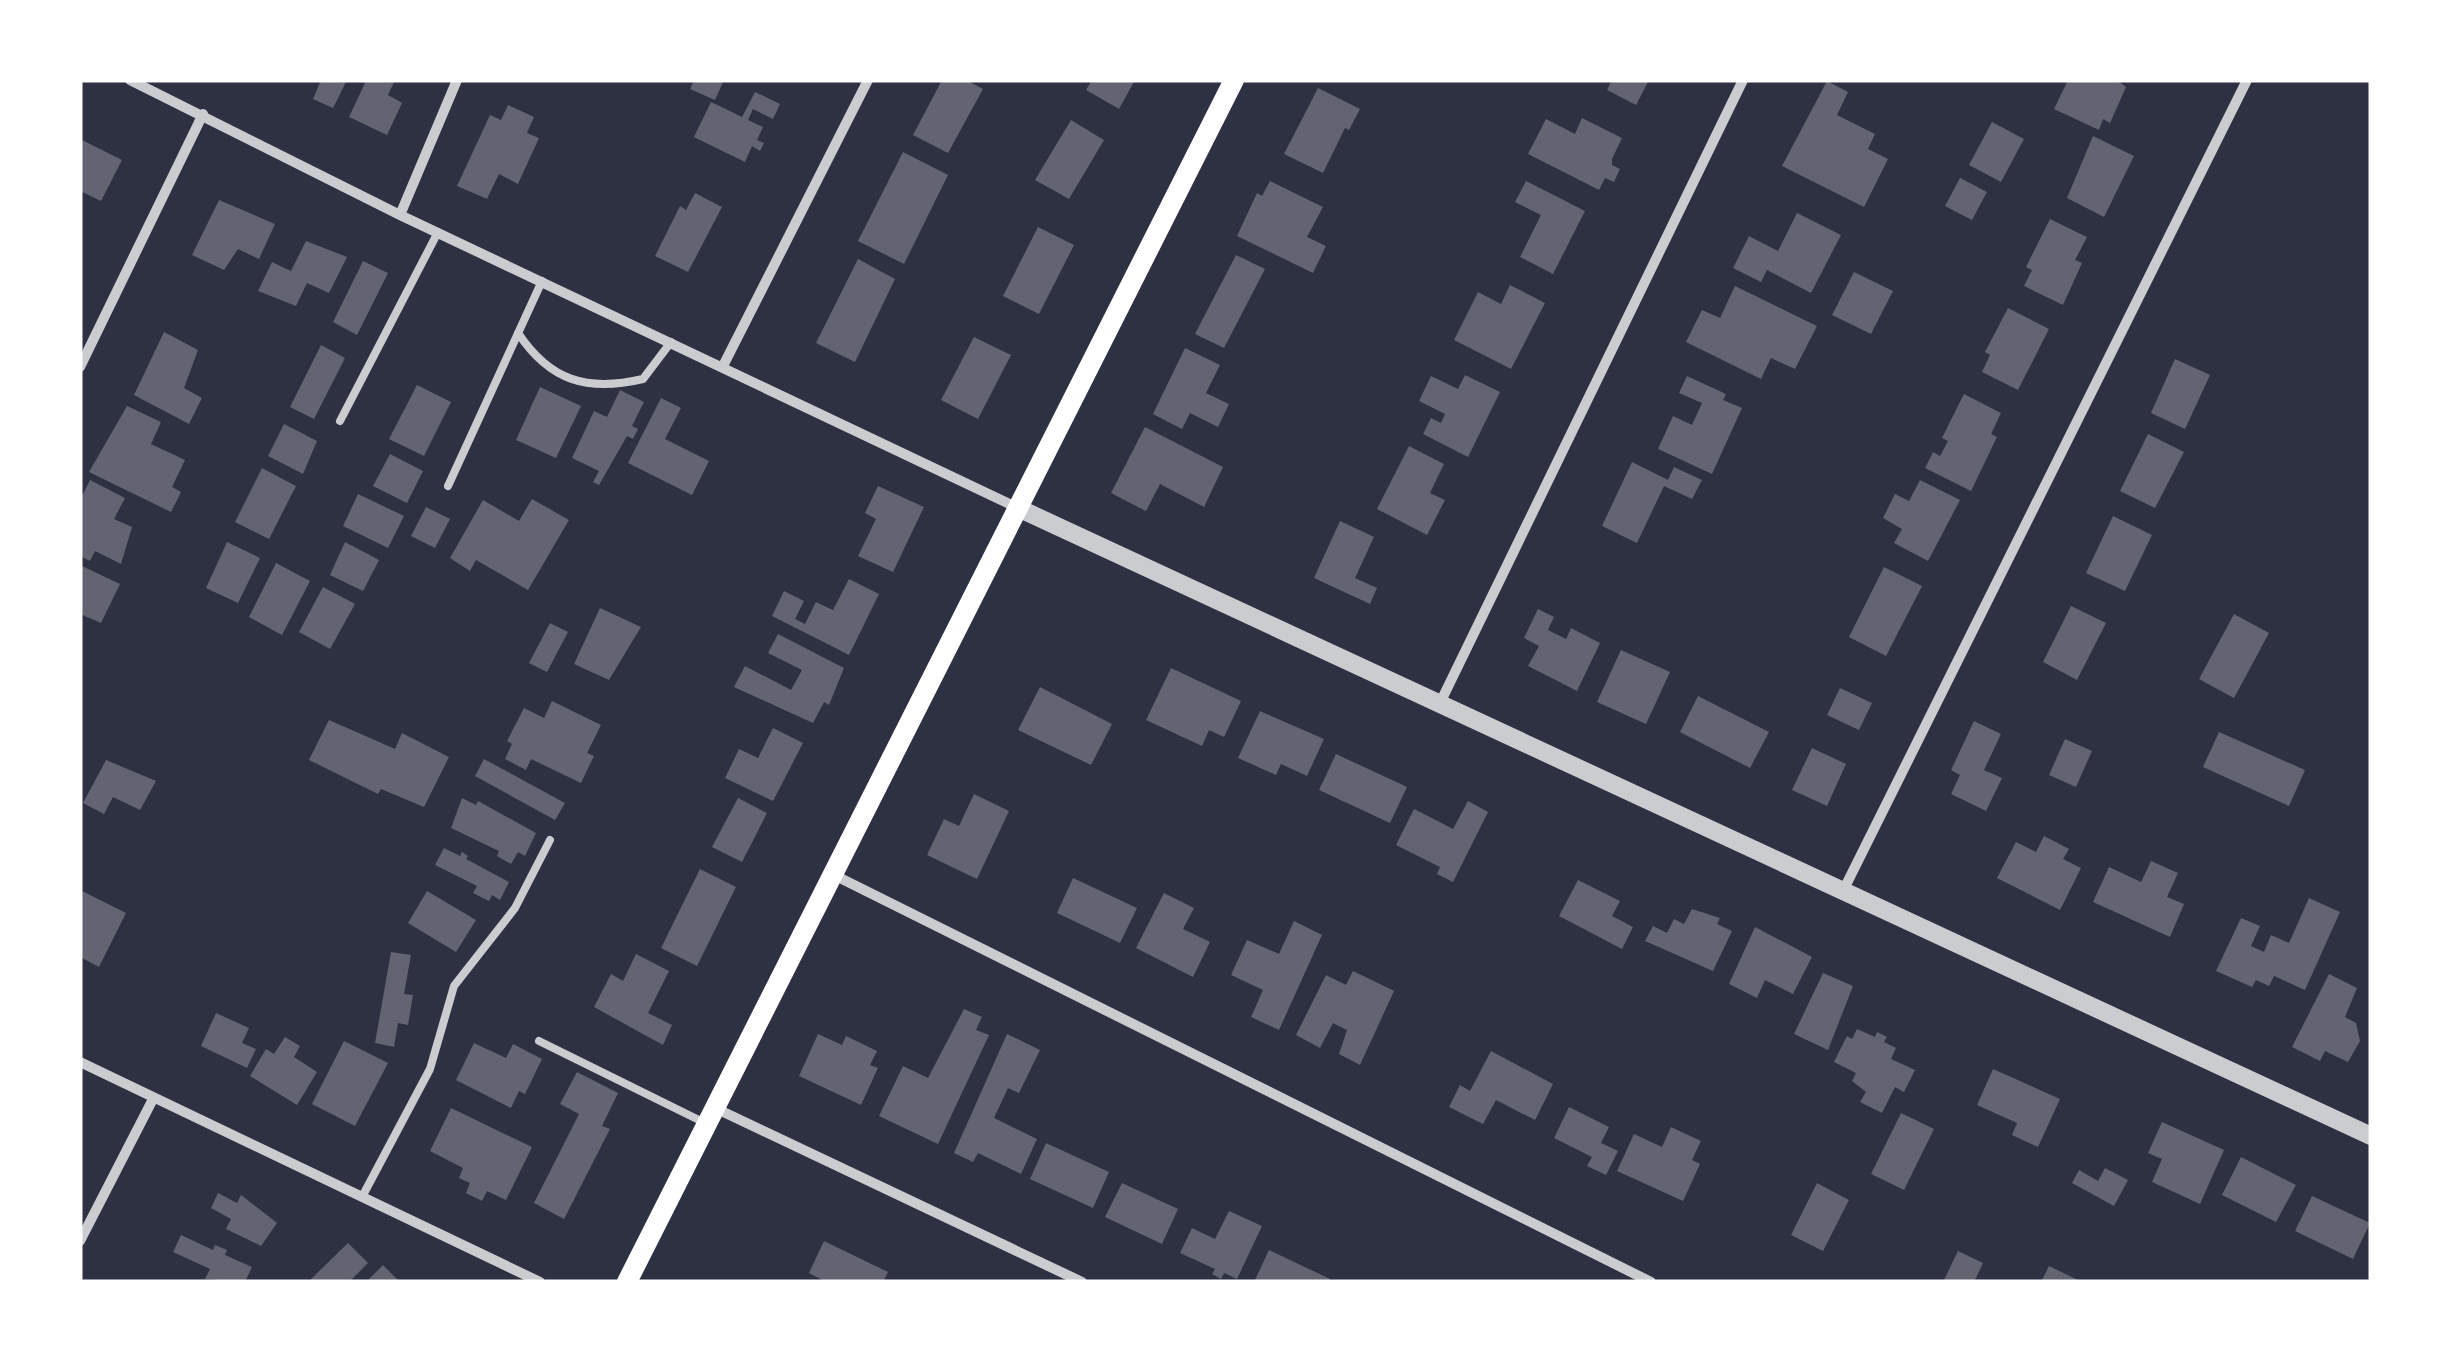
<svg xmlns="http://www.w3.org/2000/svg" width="2451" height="1362" font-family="'Source Serif 4',serif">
<rect width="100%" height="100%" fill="#2d3142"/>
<!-- building -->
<path fill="#626471" d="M321,80h26l-14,28 -20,-9z
M358,80h37l-7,15 14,8 -15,32 -38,-18 16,-34z
M694,80h30l-9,20 -25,-11z
M942,80h24l17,9 -35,64 -35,-18z
M1092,80h43l-16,29 -33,-19z
M1612,80h37l-13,25 -29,-15z
M2068,80h49l9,7 -16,36 -7,-4 -4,11 -45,-21z
M1827,81l21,11 -11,23 38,19 -7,15 20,10 -24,48 -82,-41z
M1318,88l42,21 -11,21 -4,-2 -22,45 -39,-19z
M755,92l25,12 -7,15 -20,-10 -5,11 15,7 -6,13 7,3 -4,8 -8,-5 -7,16 -51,-25 17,-35 31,15z
M508,105l26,12 -7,16 12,5 -21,46 -19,-10 -12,25 -30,-13 33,-71 11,5z
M1582,118l40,20 -10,21v6l8,4 -6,13 -9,-4 -6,12 -71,-36 18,-35 29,15z
M1071,120l33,20 -35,59 -34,-19z
M1992,122l32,17 -23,43 -32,-17z
M2093,136l41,20 -30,61 -37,-19z
M80,139l42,21 -21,41 -21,-10z
M903,152l45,23 -44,89 -46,-23z
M1960,178l27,14 -15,28 -27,-14z
M1270,181l53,26 -16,30 19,9 -13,27 -76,-37 20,-43 5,3z
M1526,181l59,30 -32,63 -33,-17 21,-42 -26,-13z
M695,193l27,14 -34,65 -33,-16 25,-50 6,4z
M219,200l56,24 -16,35 -21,-10 -14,21 -32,-15z
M1797,213l44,22 -30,58 -44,-23 -6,12 -28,-14 16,-32 29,15z
M2050,219l37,18 -12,23 7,3 -19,42 -39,-19 8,-16 -6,-3z
M1038,227l36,18 -35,69 -36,-18z
M306,241l41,16 -18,36 -22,-10 -11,23 -38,-15 14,-29 19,9z
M1236,255l29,14 -41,79 -29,-14z
M858,259l37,20 -40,83 -39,-19z
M363,261l25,12 -31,62 -24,-13z
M1854,272l39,19 -22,43 -39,-19z
M1510,285l35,18 -34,66 -57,-29 24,-48 23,12z
M1735,286l82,40 -22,43 -24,-11 -10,21 -75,-37 16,-32 18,8z
M2008,308l41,21 -31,61 -36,-18 8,-17 -5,-3z
M164,332l34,18 -14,38 18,10 -13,26 -55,-29z
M974,337l37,18 -33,64 -37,-19z
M321,345l24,13 -31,61 -24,-12z
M1185,348l35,17 -14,28 23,11 -11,23 -28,-14 -8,16 -29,-15z
M2175,359l35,16 -25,54 -34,-16z
M1465,375l35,17 -32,65 -45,-23 8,-16 10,5 4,-9 -26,-13 12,-25 27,13z
M1687,376l39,18 -3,6 19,8 -30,66 -54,-25 15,-33 19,9 10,-22 -23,-10z
M417,385l34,17 -27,54 -35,-17z
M540,387l41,19 -25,52 -40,-18z
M620,390l24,12 -12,24 6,3 -5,10 -6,-3 -28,49 -6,-3 6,-11 -27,-13 22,-47 13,6z
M1964,394l37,19 -10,21 6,3 -26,54 -46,-23 8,-16 7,4 8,-15 -6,-3z
M661,398l20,10 -16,31 44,22 -17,34 -64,-32z
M127,406l34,16 -10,22 34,16 -13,27 9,5 -10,20 -82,-40z
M284,424l33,17 -14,33 -35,-18z
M1145,427l78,40 -19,40 -44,-23 -14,27 -35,-18z
M2148,434l36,18 -29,56 -35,-17z
M1409,446l35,18 -14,29 15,7 -18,35 -50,-26z
M390,454l33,17 -16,32 -34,-17z
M1632,462l36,18 6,-13 28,13 -10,19 -28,-13 -27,57 -35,-17z
M262,468l34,18 -27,53 -34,-17z
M90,480l35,18 -11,21 18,8 -11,37 -26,-13 -5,10 -10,-5v-56z
M1920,480l40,20 -32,61 -34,-18 8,-14 -19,-11 12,-24 14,7z
M878,486l46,21 -31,65 -35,-16 18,-37 -11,-6z
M358,494l46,22 -16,32 -45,-22z
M532,499l37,21 -41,70 -52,-30 -6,11 -20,-13 33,-58 36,21z
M426,507l24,12 -15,29 -24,-12z
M2113,516l39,19 -27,56 -39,-18z
M1340,521l34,16 -19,41 22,10 -7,16 -56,-26z
M227,542l33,16 -22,45 -32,-15z
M345,542l34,18 -16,31 -33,-16z
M276,563l34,18 -28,54 -33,-18z
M80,565l40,19 -19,39 -21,-9z
M1884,567l38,19 -36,70 -37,-19z
M849,579l30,15 -30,61 -77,-39 12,-25 20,10 -9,18 10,5 11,-22 17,8z
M323,587l32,17 -25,45 -31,-17z
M2071,606l35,17 -29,57 -34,-18z
M600,608l41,19 -32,53 -35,-16z
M1538,609l16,8 -6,13 18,9 5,-11 29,15 -23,48 -49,-25 11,-20 -15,-8z
M2234,614l35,19 -35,65 -35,-19z
M550,623l18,9 -21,40 -18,-9z
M778,634l66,34 -15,37 -5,-3 -11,21 -79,-36 11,-21 46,24 11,-20 -34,-17z
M1621,650l49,22 -24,52 -49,-22z
M1171,668l70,33 -17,36 -15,-7 -7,16 -56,-26z
M1040,687l72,37 -21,41 -73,-35z
M1840,688l32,15 -13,27 -32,-15z
M1698,696l71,36 -19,36 -70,-36z
M552,701l49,24 -14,28 7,3 -13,27 -50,-24 -5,11 -21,-11 7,-15 -5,-3 17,-33 20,10z
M1260,711l64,28 -17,37 -26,-12 -5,11 -38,-17z
M329,720l66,29 7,-16 47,24 -25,50 -43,-18 -3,5 -69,-34z
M1974,721l27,13 -17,36 18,8 -16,33 -35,-17 9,-19 -9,-5z
M773,728l30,15 -30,58 -48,-23 14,-29 19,9z
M2219,732l86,38 -16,36 -86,-39z
M2065,739l27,12 -16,36 -27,-12z
M1812,748l34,16 -19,42 -35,-16z
M1336,754l71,33 -17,36 -71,-33z
M484,759l81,44 -10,17 -80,-44z
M106,760l50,21 -16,29 -27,-13 -9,17 -21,-11z
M974,794l35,17 -32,68 -50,-24 17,-36 15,7z
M462,798l14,7 2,-4 58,32 -11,23 -7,-4 -7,12 -14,-8 2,-5 -48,-23z
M738,798l29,15 -25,49 -30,-15z
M1468,801l20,11 -35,70 -16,-8 3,-7 -44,-22 18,-36 39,20z
M2044,836l25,13 -6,10 18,9 -21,42 -63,-32 19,-36 20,10z
M444,848l16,8 2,-4 6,4 -2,3 43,23 -9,18 -8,-5 -3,6 -16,-8 4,-7 -42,-21z
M2151,861l27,12 -11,24 17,7 -14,33 -77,-35 16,-35 32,15z
M700,869l36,18 -39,79 -36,-18z
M1073,878l64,30 -17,35 -63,-30z
M1578,880l42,21 -8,15 21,11 -11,22 -63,-33z
M80,890l46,23 -27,54 -19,-10z
M427,891l49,29 -20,32 -48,-29z
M1164,893l30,15 -11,21 27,13 -17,35 -57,-29z
M2309,898l31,14 -35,78 -31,-14 -5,10 -13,-6 -4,7 -36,-16 25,-53 19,8 -9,20 13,6 7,-17 18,8z
M1692,909l28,9 -3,6 15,7 -19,40 -68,-30 8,-15 14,7 7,-14 10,5z
M1294,921l28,14 -43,95 -28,-13 12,-27 -32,-15 16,-35 32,14z
M1755,927l57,30 -19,37 -28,-14 -8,18 -28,-14z
M391,952l20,3 -7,39 9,1 -5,30 -10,-2 -4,24 -19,-4z
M636,954l33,17 -21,42 24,12 -9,20 -69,-38 17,-33 12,7z
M1353,971l41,20 -34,74 -21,-11 8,-24 -14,-7 -13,25 -24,-13 30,-60 20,10z
M1823,973l30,13 -25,64 -34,-16z
M2329,974l28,14 -12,29 11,6 4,18 -12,21 -23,-11 -5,10 -28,-14z
M964,1009l18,8 -6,13 13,5 -51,109 -59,-28 24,-50 25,12z
M216,1013l33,15 -7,15 14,6 -9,19 -46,-22z
M1857,1029l18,8 2,-5 10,5 -3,5 12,6 -5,11 24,11 -11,22 -9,-5 -13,26 -22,-11 6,-10 -14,-11 4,-8 -22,-11 13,-26 5,3z
M818,1034l24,11 4,-9 31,15 -7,14 8,3 -17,37 -62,-29z
M1007,1034l33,16 -21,43 -11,-5 -14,30 43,21 -16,35 -43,-21 -5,9 -19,-9z
M285,1037l15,9 -6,11 23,15 -20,33 -47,-29 16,-27 8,5z
M344,1041l44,22 -33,63 -43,-22z
M474,1043l32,15 7,-14 29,15 -17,35 -6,-3 -8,17 -55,-28z
M1491,1051l62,33 -18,36 -39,-20 -13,24 -34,-17 11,-22 10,6z
M1993,1069l67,30 -22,48 -26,-12 5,-12 -40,-18z
M577,1072l41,21 -16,33 8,3 -46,90 -30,-16 45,-89 -19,-10z
M1569,1107l40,20 -8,16 17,8 -12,24 -19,-9 5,-9 -38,-19z
M451,1108l81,39 -26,53 -19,-9 -5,10 -16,-8 4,-10 -11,-5 4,-10 -33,-17z
M1901,1113l33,16 -30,61 -33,-16z
M2162,1122l62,28 -24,54 -48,-22 10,-23 -14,-6z
M1671,1127l30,14 -9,19 8,4 -17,37 -66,-30 17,-37 28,13z
M1046,1143l63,29 -16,36 -63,-29z
M2241,1157l55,28 -20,37 -54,-27z
M2105,1168l23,12 -14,26 -42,-23 7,-13 19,11z
M1122,1183l56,26 -16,35 -57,-27z
M1817,1183l32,17 -26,51 -32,-16z
M218,1193l19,10 4,-8 36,28 -16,23 -35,-17 5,-10 -20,-11z
M2312,1196l58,27 -17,36 -58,-28z
M1229,1211l33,15 -25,53 -13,-6 -3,6 -9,-5 3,-5 -35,-16 12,-25 23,11z
M181,1235l32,15 2,-5 12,5 -2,5 27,12 -7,15 -40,-3 5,-10 -37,-17z
M824,1241l64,31 -5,10h-57l-17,-9z
M348,1243l20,20 -19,19h-41z
M1269,1250l61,29 -1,3h-75z
M1958,1251l25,12 -9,19h-31z
M383,1265l17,17h-34z
M2049,1266l33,16h-41z"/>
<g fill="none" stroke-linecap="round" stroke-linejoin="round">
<!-- service -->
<path stroke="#caccd0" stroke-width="8" d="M518,333c32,48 69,59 125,46l28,-37
M340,421l98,-189
M448,486l94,-205
M539,1041l164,81
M362,1197l68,-128 24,-83 61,-78 35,-68"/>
<!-- minor -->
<path stroke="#caccd0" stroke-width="10" d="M130,80l270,135 618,293
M400,215l57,-135
M723,366l145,-286
M80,367l123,-253
M1441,701l302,-621
M834,875l817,407
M1843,891l404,-811
M80,1062l460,220
M715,1108l367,174
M80,1241l73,-142"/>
<!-- tertiary -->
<path stroke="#caccd0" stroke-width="18" d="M1018,508l1353,628"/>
<!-- secondary -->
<path stroke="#fff" stroke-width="20" d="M627,1282l607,-1202"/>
</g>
<!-- border -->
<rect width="2451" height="1362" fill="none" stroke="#ffffff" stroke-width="165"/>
</svg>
